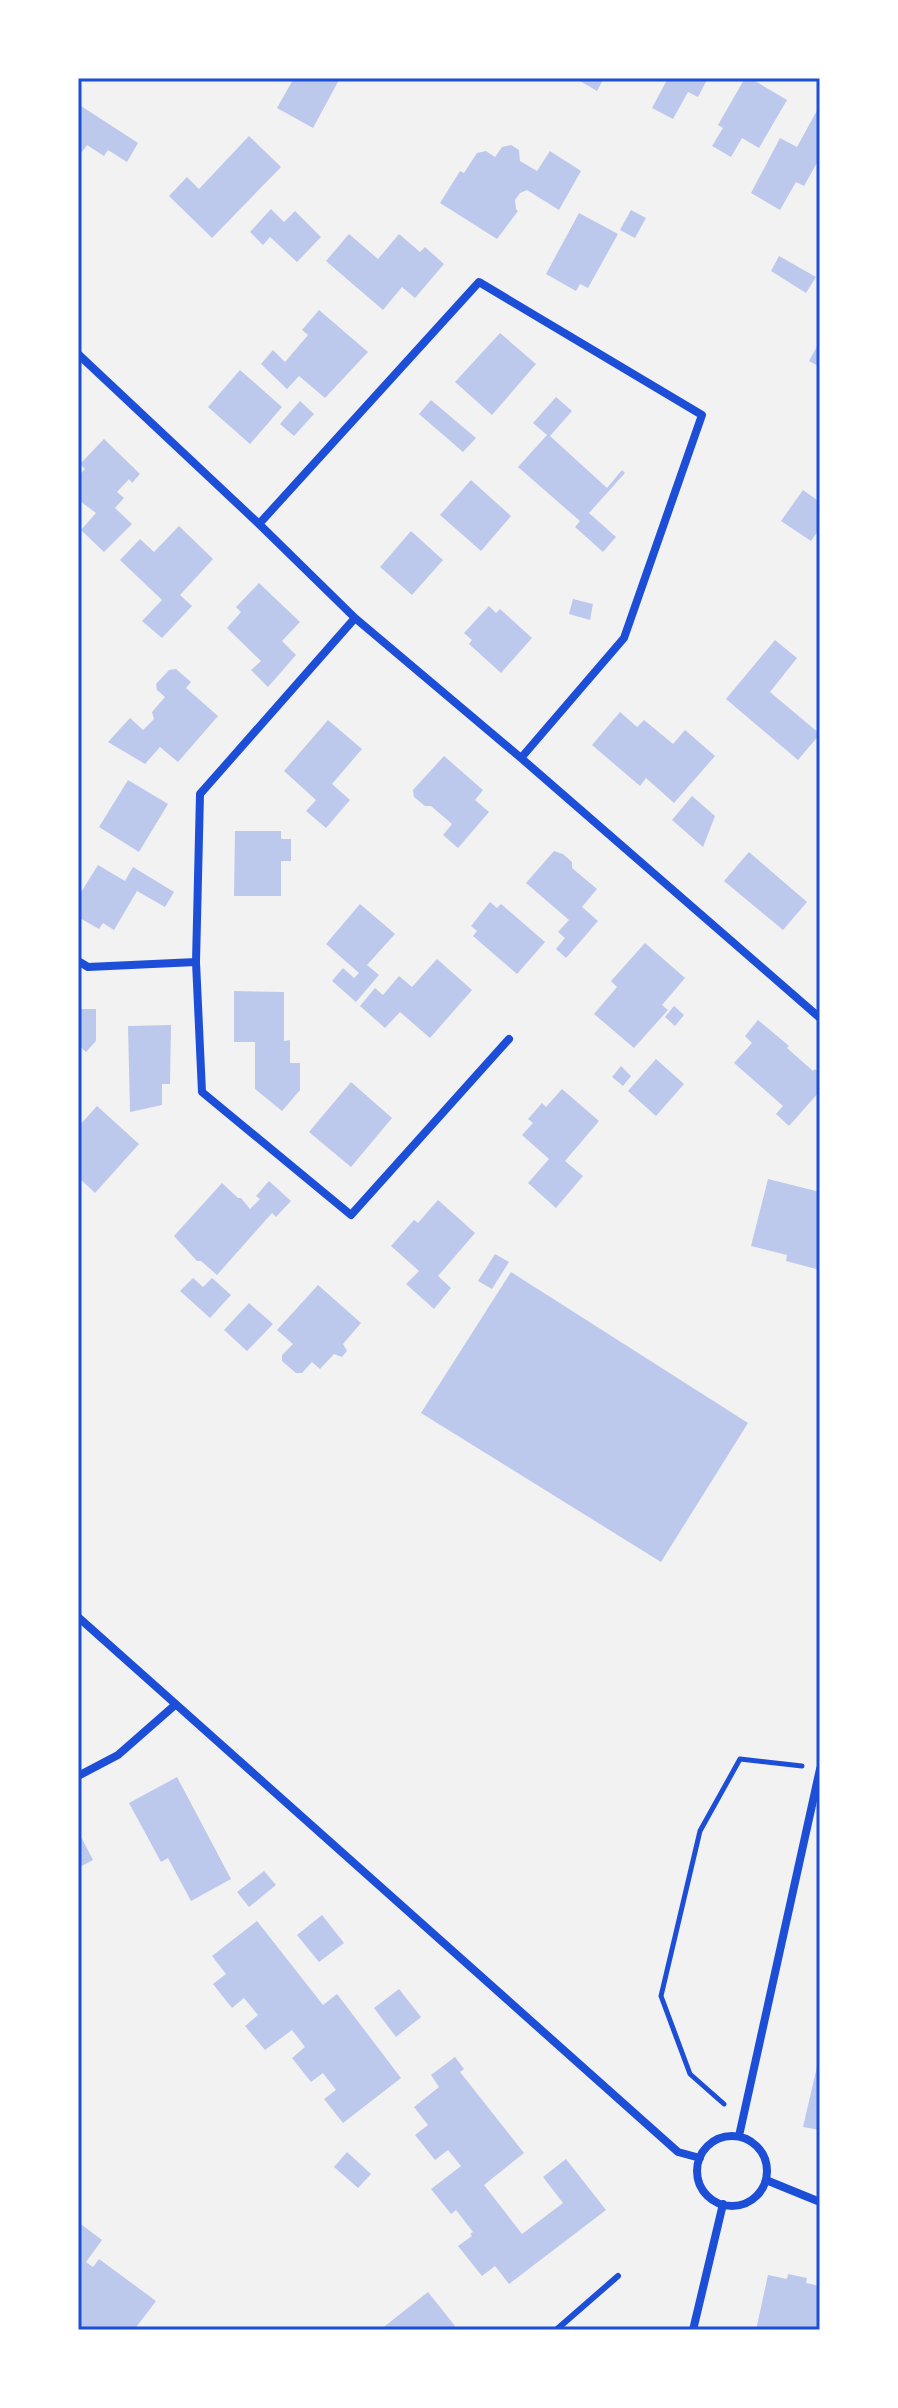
<svg xmlns="http://www.w3.org/2000/svg" width="898" height="2408" font-family="'Exo 2',sans-serif">
<rect width="100%" height="100%" fill="#f2f2f2"/>
<!-- building -->
<path fill="#bdc9ec" d="M294,78h46l-27,50 -36,-20z
M575,78h29l-7,13z
M668,78h40l-10,19 -10,-5 -15,27 -21,-11z
M745,78h5l37,22 -28,48 -17,-10 -11,19 -19,-11 11,-18 -5,-3z
M78,104l60,39 -11,19 -19,-12 -4,6 -17,-11 -5,7 -4,-2z
M820,105v58l-2,-2 -14,25 -8,-4 -16,28 -29,-17 29,-55 17,9z
M249,136l32,31 -69,71 -43,-42 18,-19 12,12z
M511,145l8,5 1,11 17,10 13,-20 31,20 -22,39 -32,-20 -7,3 -5,7 1,9 2,2 -21,28 -57,-36 20,-32 4,2 13,-20 9,-2 9,6 7,-10z
M271,209l13,13 11,-11 26,26 -24,25 -27,-25 -7,8 -13,-13z
M631,210l15,8 -11,20 -15,-8z
M579,213l39,21 -30,54 -8,-4 -4,7 -30,-17z
M349,234l29,25 21,-25 21,18 5,-5 19,17 -29,34 -13,-11 -19,23 -57,-49z
M779,256l37,21 -10,16 -35,-22z
M319,310l49,42 -43,46 -26,-22 -12,13 -26,-25 12,-14 12,12 23,-27 -6,-5z
M500,333l36,31 -44,51 -37,-33z
M820,341v26l-11,-6z
M240,370l42,37 -32,37 -42,-37z
M556,397l16,14 -22,25 57,52 15,-18 3,3 -36,40 27,24 -13,15 -28,-25 5,-6 -62,-54 29,-32 -14,-12z
M431,400l45,38 -13,14 -44,-38z
M300,401l14,13 -20,22 -14,-12z
M104,439l36,35 -8,9 -3,-4 -12,13 7,6 -9,10 17,16 -28,28 -23,-22 15,-17 -16,-12 -2,-6v-19l7,-7 -5,-5z
M471,480l40,36 -30,35 -41,-36z
M803,490l17,12v26l-9,13 -30,-20z
M179,526l34,33 -33,36 12,11 -30,32 -20,-17 20,-21 -42,-40 20,-21 14,13z
M411,531l32,29 -31,35 -32,-28z
M259,583l41,39 -18,19 14,14 -28,32 -17,-17 10,-9 -34,-33 14,-16 -5,-5z
M573,599l20,5 -3,16 -21,-6z
M489,606l7,7 4,-4 32,29 -31,35 -32,-29 3,-4 -8,-7z
M775,640l22,18 -27,34 50,42 -22,26 -72,-61z
M176,669l15,13 -5,6 32,28 -40,46 -18,-15 -15,17 -37,-22 22,-24 13,12 11,-11 -2,-7 13,-15 -8,-7 -1,-6 13,-14z
M620,712l17,15 7,-7 29,24 12,-14 30,26 -41,47 -28,-25 -6,8 -48,-41z
M328,720l34,29 -30,35 18,16 -24,28 -20,-17 10,-11 -32,-29z
M444,756l39,34 -8,10 14,12 -31,36 -15,-13 9,-11 -21,-18h-6l-11,-9 -1,-7z
M128,780l40,24 -29,48 -40,-25z
M692,796l23,20 -12,31 -31,-27z
M235,831h46v8h10v22h-10v35h-47z
M554,851l9,3 9,8v6l25,21 -15,18 16,14 -32,37 -10,-9 9,-11 -7,-6 11,-12 -43,-37z
M749,852l58,50 -24,28 -59,-49z
M98,865l27,16 8,-14 41,25 -9,15 -28,-16 -23,39 -11,-7 -4,6 -21,-12v-20z
M490,902l7,6 4,-4 44,38 -28,32 -44,-38 4,-5 -6,-5z
M360,904l35,30 -28,31 12,10 -23,27 -24,-21 11,-13 11,10 5,-5 -33,-29z
M645,943l40,35 -23,27 6,5 -34,38 -40,-34 23,-27 -6,-6z
M437,959l35,31 -42,48 -30,-26 -15,16 -25,-22 15,-18 8,7 16,-19 13,11z
M234,991l50,1v49l6,-1v23h10v27l-18,21 -27,-22v-47h-21z
M674,1006l10,9 -9,11 -10,-9z
M78,1009h18v32l-10,11 -8,-7z
M758,1020l31,26 -2,2 26,23 2,-2 5,4v18l-31,35 -13,-12 7,-8 -49,-43 18,-20 -7,-7z
M171,1025l-1,59h-8v21l-32,7 -2,-86z
M656,1059l28,25 -28,32 -28,-25z
M621,1066l10,10 -8,10 -11,-9z
M351,1082l41,36 -41,49 -42,-35z
M562,1089l37,32 -34,40 18,15 -27,32 -28,-25 21,-24 -27,-24 11,-12 -5,-4 14,-16 4,4z
M97,1106l42,38 -44,49 -17,-16v-50z
M768,1179l52,13v78l-34,-9 1,-6 -36,-9z
M269,1181l22,20 -15,16 -4,-4 -55,62 -16,-14h-4l-23,-25 48,-53 16,15h3l9,11 10,-10 -4,-3z
M438,1200l37,33 -37,43 13,12 -17,21 -28,-25 13,-13 -28,-25 23,-26 4,3z
M495,1254l14,8 -17,27 -14,-8z
M511,1272l237,151 -87,139 -240,-149z
M193,1278l10,9 9,-9 19,17 -21,23 -30,-27z
M318,1285l43,38 -18,21 4,7 -5,6 -8,-3 -14,15 -8,-7 -10,11h-6l-14,-12v-6l11,-11 -16,-14z
M249,1303l24,21 -26,27 -23,-21z
M177,1777l54,102 -40,22 -23,-43 -7,4 -32,-59z
M78,1831l15,29 -13,7 -2,-3z
M264,1871l12,14 -27,22 -12,-15z
M322,1915l22,28 -25,19 -22,-27z
M257,1921l66,84 14,-11 64,84 -58,45 -19,-24 12,-9 -13,-17 -12,9 -19,-24 13,-11 -13,-17 -27,20 -20,-24 13,-11 -14,-17 -12,10 -19,-24 13,-10 -14,-18z
M399,1989l22,28 -25,20 -22,-29z
M455,2057l9,12 -4,3 64,81 -40,32 38,49 41,-31 -20,-26 23,-18 40,51 -97,74 -14,-18 -13,10 -24,-30 14,-10 -2,-2 3,-2 -17,-22 -5,4 -20,-25 30,-23 -13,-16 -13,10 -20,-25 13,-10 -14,-18 25,-20 -8,-12z
M819,2058h1v72l-17,-3z
M347,2152l24,22 -13,14 -24,-21z
M78,2222l24,18 -16,22 7,5 6,-8 57,42 -22,29h-56z
M788,2274l19,4 -1,5 14,3v44h-64l12,-55 19,4z
M428,2292l27,34 -5,4h-70z"/>
<g fill="none" stroke-linecap="round" stroke-linejoin="round">
<!-- path -->
<path stroke="#1d4ed8" stroke-width="5" d="M724,2104l-34,-30 -29,-78 39,-165 40,-72 62,7"/>
<!-- service -->
<path stroke="#1d4ed8" stroke-width="6" d="M556,2330l62,-54"/>
<!-- minor -->
<path stroke="#1d4ed8" stroke-width="8" d="M78,354l181,170 96,94 166,140 299,260
M259,524l220,-242 223,133 -78,223 -103,120
M355,618l-155,176 -4,168 6,130 149,123 158,-176
M78,961l10,6 108,-5
M78,1617l600,535 22,6
M78,1776l40,-21 57,-50
M739,2136l81,-367
M697 2171a35 35 0 1 1 70 0a35 35 0 1 1-70 0Z
M766,2180l54,22
M693,2330l30,-126"/>
</g>
<!-- border -->
<rect width="898" height="2408" fill="none" stroke="#ffffff" stroke-width="160"/>
<rect x="80" y="80" width="738" height="2248" fill="none" stroke="#1d4ed8" stroke-width="3"/>
</svg>
